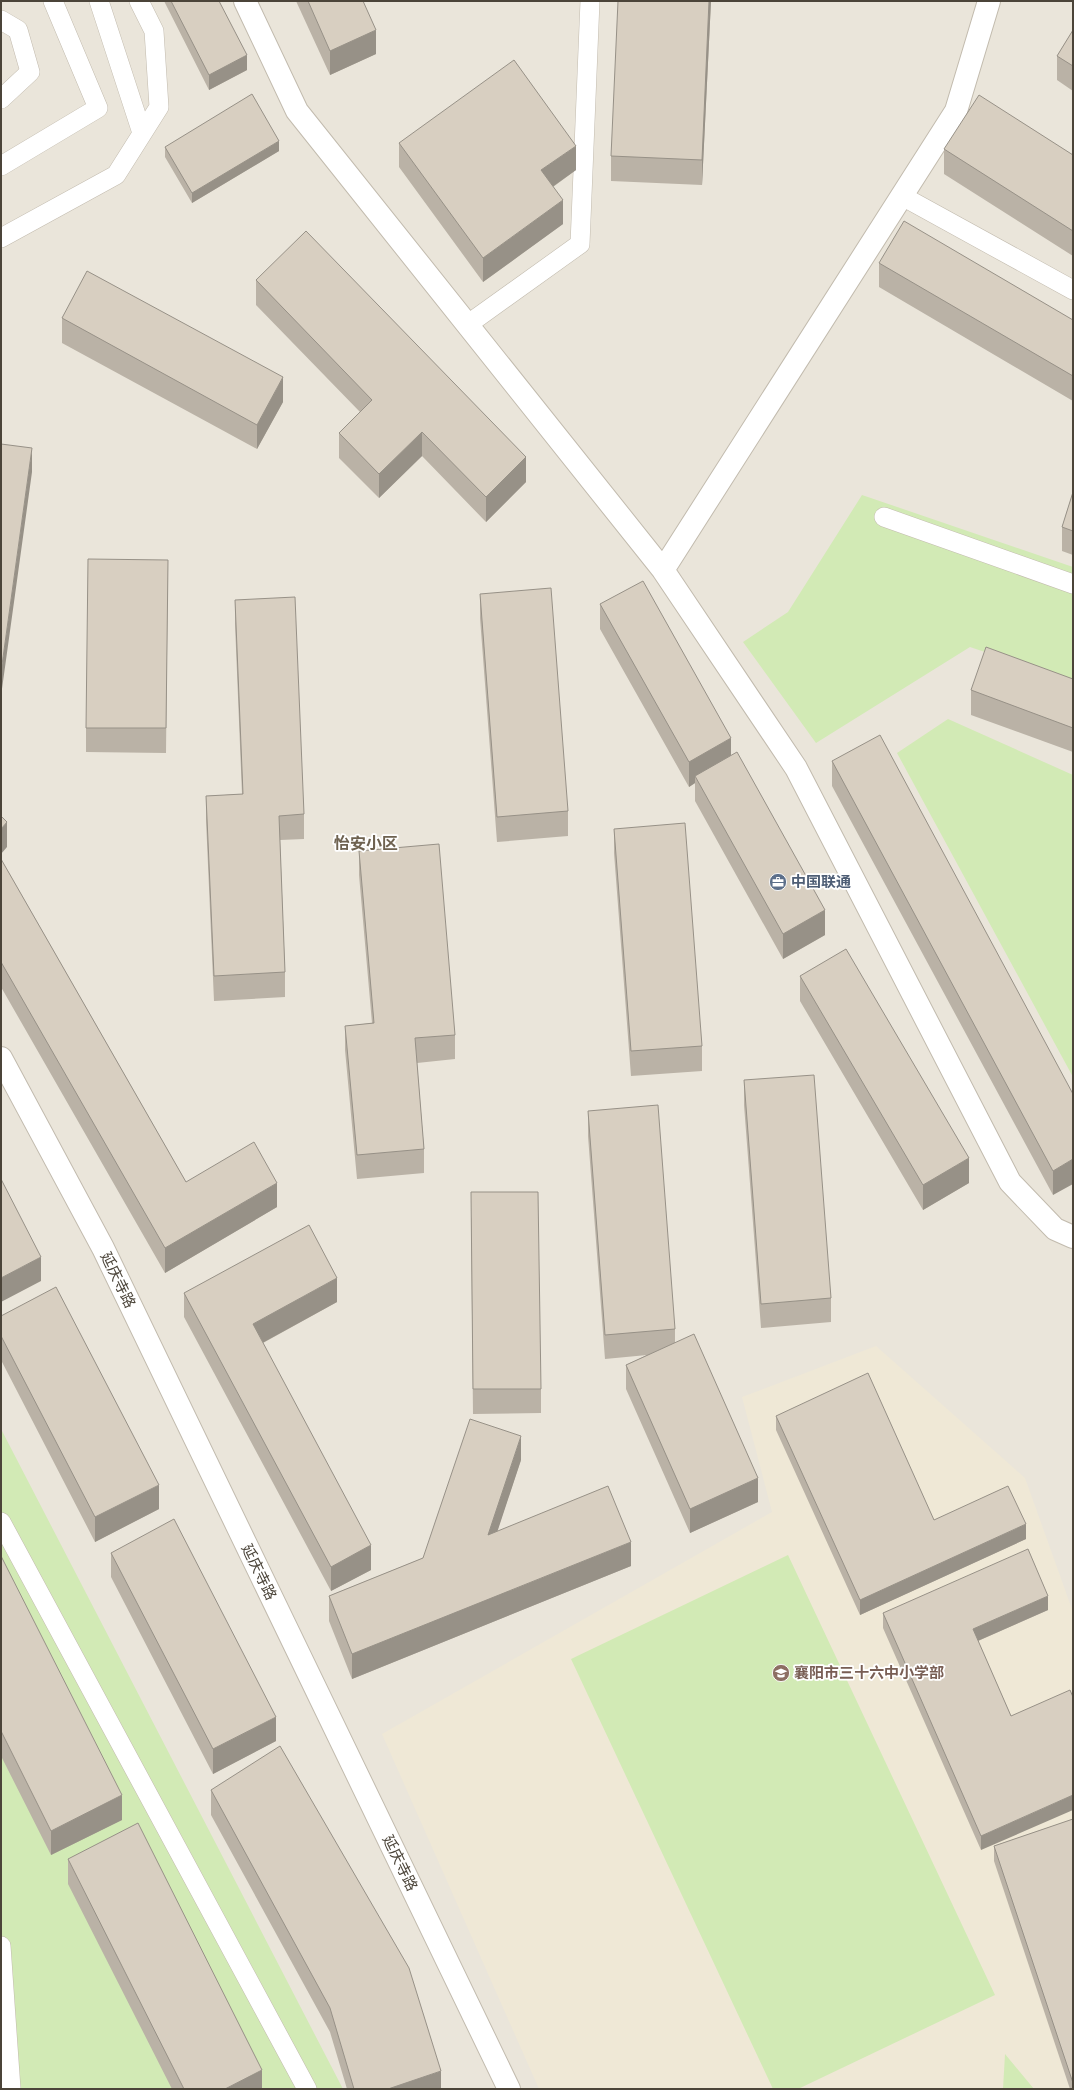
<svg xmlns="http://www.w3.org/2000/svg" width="1074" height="2090" font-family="Jost,'Noto Sans SC',sans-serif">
<rect width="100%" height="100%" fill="#f6f3ec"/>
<!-- residential -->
<path fill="#eae5da" d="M1,1h1072v2088h-1072z"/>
<!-- education -->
<path fill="#efe8d6" d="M876,1346l149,132 48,134v477h-534l-157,-355 390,-222 -30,-115z"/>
<!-- green -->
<path fill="#d2eab5" d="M862,495l211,72v115l-103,-35 -154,96 -73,-101 45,-30z
M948,719l125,56v302l-176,-324z
M1,1429l342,660h-342z
M788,1555l207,440 -197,94h-25l-202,-430z
M1005,2054l29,35h-31z"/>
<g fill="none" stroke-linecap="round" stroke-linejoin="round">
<defs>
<path id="service" d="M99,1l43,132
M1,20l17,10 12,42 -29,27
M1,166l97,-58 -45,-107
M902,196l171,94
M1,238l115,-63 43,-68 -5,-76 -15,-30
M467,325l113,-81 10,-243
M884,517l189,67
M1,1522l306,567
M1,1946l10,143"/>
<path id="minor" d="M245,1l52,110 366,459 133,198 214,414 45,47 18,8
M663,570l293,-459 33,-110"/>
<path id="tertiary" d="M1,1058l102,190 406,841"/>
</defs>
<!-- service casing -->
<use href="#service" stroke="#c2bbae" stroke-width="20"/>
<!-- minor casing -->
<use href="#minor" stroke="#c2bbae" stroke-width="24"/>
<!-- tertiary casing -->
<use href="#tertiary" stroke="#c2bbae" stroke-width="24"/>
<!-- service -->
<use href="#service" stroke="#fff" stroke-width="19"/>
<!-- minor -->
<use href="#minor" stroke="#fff" stroke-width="22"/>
<!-- tertiary -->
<use href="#tertiary" stroke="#fff" stroke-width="22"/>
</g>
<!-- wall -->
<path fill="#bab2a6" d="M164,1h55l28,69 -38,20z
M296,1h67l13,53 -46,21z
M711,1l-9,184 -91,-4v-25z
M1073,30v61l-16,-11v-24z
M399,143l177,27 -23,17 10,37 -80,58 -84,-115z
M165,147l114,4 -87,52 -27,-46z
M944,149l129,6v101l-129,-82z
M879,263l194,57v81l-194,-114z
M256,280l270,202 -40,40 -64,-66 -43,42 -40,-40v-25l21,-21 -104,-107z
M62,318l221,84 -26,47 -195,-106z
M1073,492v63l-11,-4v-24z
M168,560l-2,193 -80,-1v-24z
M480,594l88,217v25l-71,6 -17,-224z
M235,600l69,214v25l-24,1 5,132v25l-71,4 -8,-181v-24l36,-2 -7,-170z
M600,604l131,151 94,180 -42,24 -88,-158v-18l-6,4 -89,-158z
M1073,679v73l-102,-37v-25z
M832,761l241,333 -20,101 -221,-409z
M614,829l88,217v25l-71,5 -17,-223z
M359,851l96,184v24l-38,4 7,86v24l-67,6 -12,-129v-24l27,-3 -13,-148z
M1,859l185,323 91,25 -112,66 -164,-286z
M800,976l169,207 -46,27 -123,-209z
M744,1080l87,218v24l-70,6 -17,-223z
M588,1111l87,218v14l83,159 -68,31 -64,-144v-24l21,-10 -42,4 -17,-223z
M471,1217l70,172v24l-68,1z
M184,1293l153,9 -74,41 108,227 -40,21 -147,-274z
M1,1316l158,193 -64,33 -94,-182z
M776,1416l158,104 92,19 -166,76 -84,-185z
M521,1460l-24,71 134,35 -279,113 -23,-58v-25l94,-38z
M111,1553l165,188 -63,33 -102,-197z
M1,1556l121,264 -71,35 -50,-99z
M1048,1610l-70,31 33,75 -30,134 -98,-222v-15z
M211,1790l230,299h-94l-17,-57 -119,-217z
M1073,1819v270h-3l-76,-228v-15z
M68,1859l194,230h-90l-104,-205z"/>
<!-- shaded-wall -->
<path fill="#979187" d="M709,1h2l-9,184v-25z
M376,30v24l-46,21v-24z
M247,55v15l-38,20v-15z
M279,141v10l-87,52v-10z
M576,146v24l-35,25v-25z
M563,200v24l-80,58v-24z
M283,377v25l-26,47v-24z
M422,432v24l-43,42v-24z
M32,448v24l-31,224v-24z
M526,457v25l-40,40v-25z
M731,738v25l-36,13v7l-6,4v-25z
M7,822v25l-6,7v-25z
M825,910v25l-42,24v-25z
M969,1158v25l-46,27v-25z
M1073,1159v25l-20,11v-24z
M277,1183v24l-112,66v-25z
M41,1257v24l-40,21v-24z
M337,1278v24l-84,46v-24z
M521,1436v24l-33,100v-25z
M758,1478v24l-68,31v-24z
M159,1485v24l-64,33v-25z
M1026,1524v15l-166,76v-15z
M631,1542v24l-279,113v-25z
M371,1545v25l-40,21v-24z
M1048,1596v14l-75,33v-14z
M276,1717v24l-63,33v-25z
M122,1795v25l-71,35v-24z
M1073,1795v15l-92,40v-14z
M262,2070v19h-37z
M441,2071v18h-53z"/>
<!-- building -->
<path fill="#d8cfc1" stroke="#979187" d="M171,1h48l28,54 -38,20z
M308,1h55l13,29 -46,21z
M618,1h91l-7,159 -91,-4z
M1073,30v36l-16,-10z
M514,60l62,86 -35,24 22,30 -80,58 -84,-115z
M252,94l27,47 -87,52 -27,-46z
M979,95l94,60v76l-129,-82z
M904,221l169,99v56l-194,-113z
M306,231l220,226 -40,40 -64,-65 -43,42 -40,-41 33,-33 -116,-120z
M87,271l196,106 -26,48 -195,-107z
M1,444l31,4 -31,224z
M1073,492v39l-11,-4z
M88,559l80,1 -2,168h-80z
M643,581l88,157 -42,24 -89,-158z
M551,588l17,223 -71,6 -17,-223z
M295,597l9,217 -25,2 6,156 -71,4 -8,-180 37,-2 -8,-194z
M986,647l87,32v49l-102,-38z
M880,735l193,359v65l-20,12 -221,-410z
M737,752l88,158 -42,24 -88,-158z
M1,816l6,6 -6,7z
M685,823l17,223 -71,5 -17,-222z
M439,844l16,191 -40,3 9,111 -67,6 -12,-129 29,-3 -15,-172z
M1,859l185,323 68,-40 23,41 -112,65 -164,-286z
M846,949l123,209 -46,27 -123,-209z
M814,1075l17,223 -70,6 -17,-224z
M658,1105l17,224 -70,6 -17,-224z
M1,1179l40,78 -40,21z
M471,1192h67l3,197h-68z
M309,1225l28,53 -84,46 118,221 -40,22 -147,-274z
M56,1287l103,198 -64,32 -94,-181v-20z
M694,1334l64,144 -68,31 -64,-144z
M868,1373l66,147 74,-34 18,38 -166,76 -84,-184z
M470,1419l51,17 -33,99 120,-49 23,56 -279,112 -23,-58 94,-38z
M174,1519l102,198 -63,32 -102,-196z
M1028,1549l20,47 -75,33 38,87 59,-26 3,7v98l-92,41 -98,-223z
M1,1556l121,239 -71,36 -50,-100z
M280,1746l129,222 32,103 -53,18h-34l-24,-81 -119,-218z
M1073,1819v264l-79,-237z
M138,1823l124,247 -37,19h-41l-116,-230z"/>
<!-- icons -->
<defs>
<symbol id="office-disc" viewBox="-11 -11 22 22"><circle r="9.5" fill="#5c6f8a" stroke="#fff"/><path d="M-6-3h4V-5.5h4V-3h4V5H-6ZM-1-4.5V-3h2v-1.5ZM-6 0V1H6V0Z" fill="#fff"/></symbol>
<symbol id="school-disc" viewBox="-11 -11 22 22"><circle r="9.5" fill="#8d6e63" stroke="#fff"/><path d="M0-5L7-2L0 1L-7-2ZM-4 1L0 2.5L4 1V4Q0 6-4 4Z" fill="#fff"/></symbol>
</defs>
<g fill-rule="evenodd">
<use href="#office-disc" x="768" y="872" width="20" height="20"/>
<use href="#school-disc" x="771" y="1663" width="20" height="20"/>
</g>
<g text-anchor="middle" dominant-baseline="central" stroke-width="3.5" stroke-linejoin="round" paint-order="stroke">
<!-- service labels -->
<g font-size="15" font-weight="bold" fill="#4e5e75" stroke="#fff" text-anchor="start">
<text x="791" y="882">中国联通</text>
</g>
<!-- street labels -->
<g font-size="15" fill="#4b4439" stroke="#fff">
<text transform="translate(118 1280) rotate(64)">延庆寺路</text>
<text transform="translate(259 1572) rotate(64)">延庆寺路</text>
<text transform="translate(400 1863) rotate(64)">延庆寺路</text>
</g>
<!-- education labels -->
<g font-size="15" font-weight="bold" fill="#785e54" stroke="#fff" text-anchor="start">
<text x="794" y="1673">襄阳市三十六中小学部</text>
</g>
<!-- neighbourhood labels -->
<g font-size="16" font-weight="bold" fill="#6e6250" stroke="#fff">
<text x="366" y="843">怡安小区</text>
</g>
</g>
<!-- border -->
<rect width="1074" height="2090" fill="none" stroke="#4b4439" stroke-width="4"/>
</svg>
